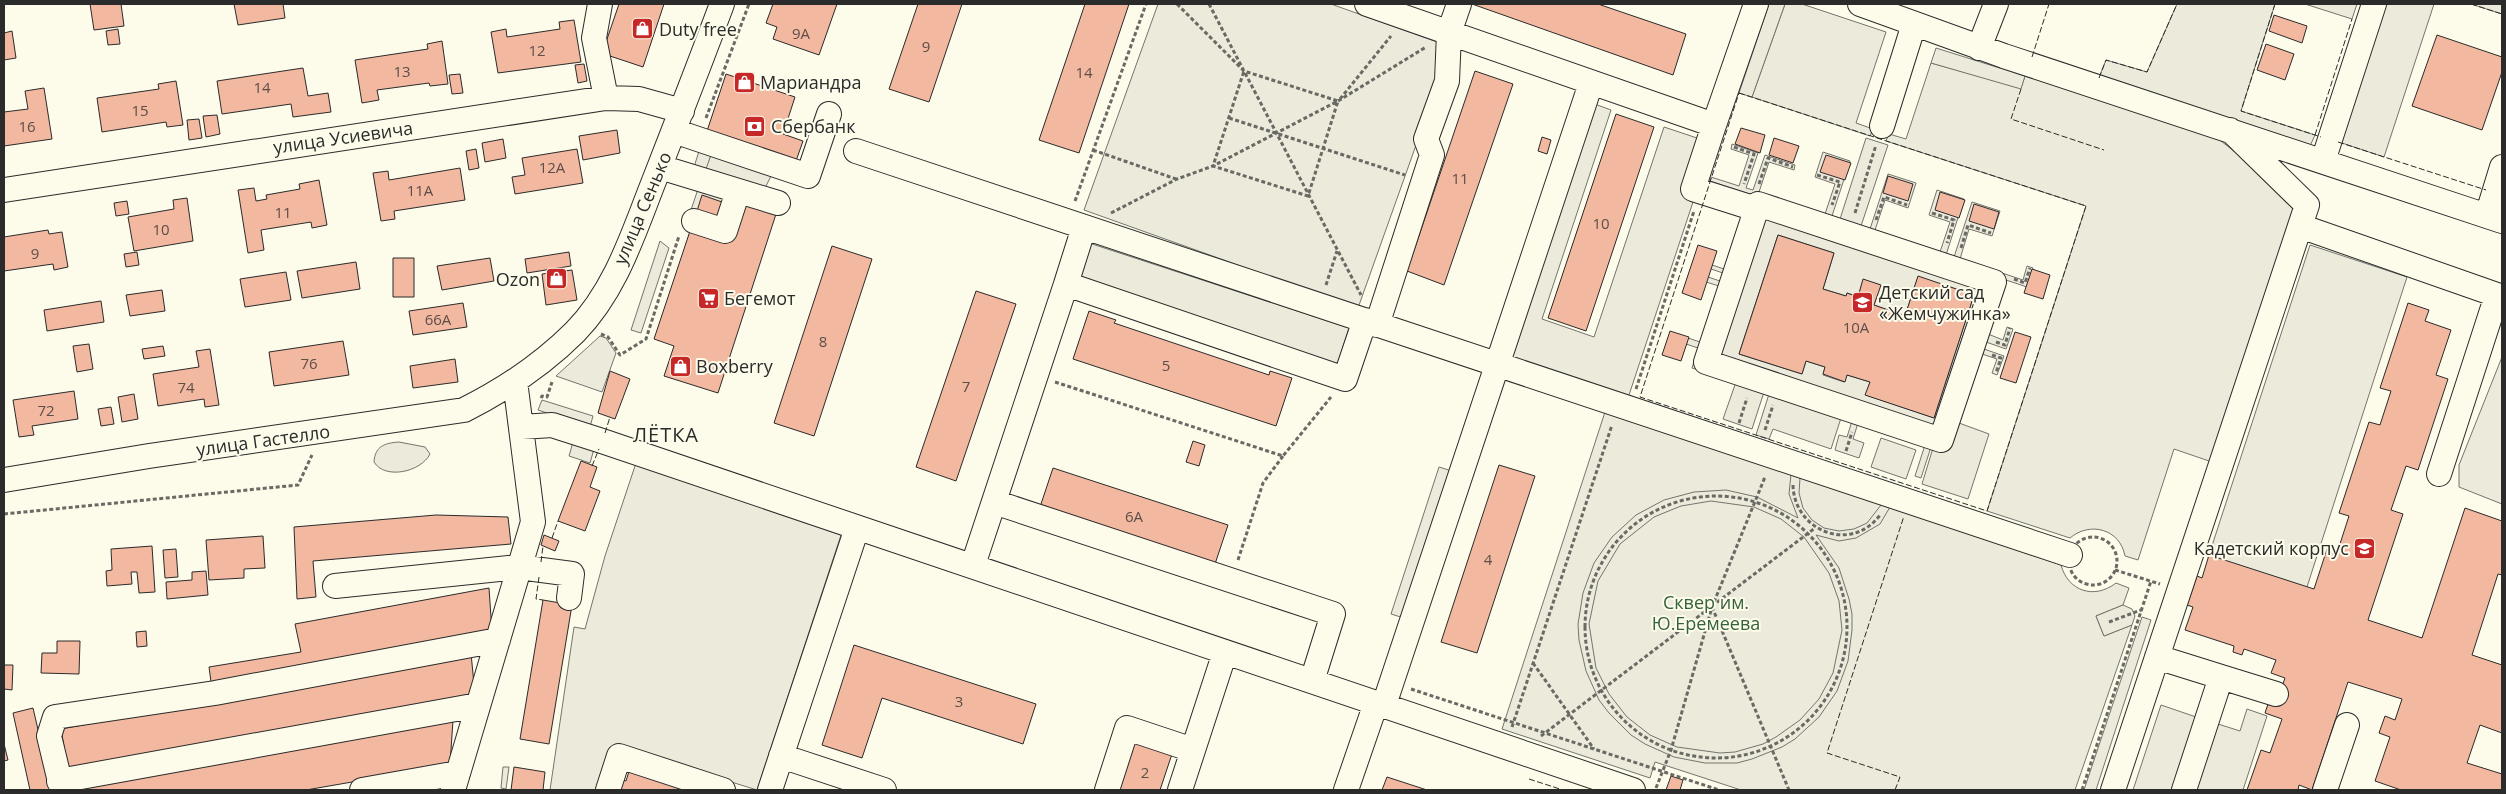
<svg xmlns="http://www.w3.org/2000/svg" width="2506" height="794" font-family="'Open Sans',sans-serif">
<rect width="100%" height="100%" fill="#fdfbea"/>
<!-- green -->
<path fill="#ecebdb" stroke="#74746e" d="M1158,4h173l120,43 -93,261 -274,-98z
M1785,4h17l84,28 -30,91 17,6 -3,7 -118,-39z
M2177,4h98l-34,107 74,24 -5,11 -212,-66 8,-20 41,12z
M2305,4h52l-5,15z
M2380,4h54l-50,153 -48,-16z
M2471,4h31v10z
M1931,63l90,25 4,-12 182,54 88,69 -2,13 -81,250 -38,-13 -36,111 -13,-4c-5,-27 -35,-35 -55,-18l-83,-27 99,-305 -200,-65 3,-7 17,5z
M1592,103l19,7 -69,209 52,18 70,-210 39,13 -8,56 -67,202 -120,-41z
M700,148l11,7 -4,14 -13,-2z
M698,189l29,10 -8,24 -29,-10z
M1086,242l263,86 -13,41 -263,-86z
M2310,245l97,32 -101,313 -98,-32z
M600,336l6,2 10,15 -14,39 -46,-16z
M2502,357v147l-43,-17v-22z
M542,400l51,16 -3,11 -52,-17z
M1605,412l456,153c7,26 33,35 55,18l13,5 -6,17 -27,11 8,20 28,-11 -57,165h-334l-86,-28 -5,16 -148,-49z
M1881,438l35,12 -10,29 -35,-12z
M399,442l26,5 5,7c-9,18 -45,26 -56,8 1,-16 11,-19 25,-20z
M573,442l21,7 -4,14 -21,-7z
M1925,445l6,2 -10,31 -6,-2z
M636,463l205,72 -84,255 -141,-44 -14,44h-52l24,-163 11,2 20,-73z
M2142,617l9,3 -55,170h-12z
M2161,705l38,13 -23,72h-43z
M2247,709l20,7 -24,74h-50l22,-67 25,8z
M503,767h6l-3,22 -5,-1z"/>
<!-- parking -->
<path fill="#eceadb" stroke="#74746e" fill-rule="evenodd" d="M1769,4h16l-33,93 -13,-4z
M1936,48l89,28 -4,13 -90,-26z
M1866,138l22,7 -27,81 9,3 18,-55 28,9 -8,25 -23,-8 -10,30 65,22 10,-30 -21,-7 8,-25 27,9 -18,56 8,2 18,-55 28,9 -8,25 -23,-7 -9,30 63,21 4,-14 6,2 -6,19 -21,-7 -18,54 15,6 4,-13 6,2 -7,20 -20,-7 -2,7 20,7 -7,19 -5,-2 5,-14 -15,-5 -23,69 30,11 -21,65 -46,-15 11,-36 -75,-25 -5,16 11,4 -5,15 -24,-8 4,-15 8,2 5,-16 -11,-3 -10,31 -58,-20 -4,10 -13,-4 13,-41 -5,-2 -12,37 -29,-10 13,-37 -44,-14 6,-20 -12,-4 2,-6 12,4 19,-56 -13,-4 2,-5 12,4 3,-8 -12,-4 1,-4 12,4 17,-52 -39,-13 48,10 -49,151 243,81 55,-169 -289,-96 1,-4 28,9 10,-31 -18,-6 1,-5 26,9 -12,35 7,2 12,-35 30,10 -1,5 -25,-8 -10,30 66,22 10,-30 -20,-7 8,-25 27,9 -18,55 8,3z
M711,155l61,19 -7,14 -59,-19z
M1763,210l223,75 -50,148 -223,-75zM1778,235l56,18 -11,36 23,7 1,-3 11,4 5,-17 17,5 -6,20 31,11 13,-39 56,18 -40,123 -68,-23 4,-13 -23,-7 -3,7 -21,-7 2,-8 -19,-6 -4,13 -63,-20z
M660,241l9,7 -28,85 -10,-3z
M1439,467l16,5 -48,147 -16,-5z
M1791,474l9,4 -1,15 4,15 9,12 12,8 15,3 15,-2 13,-6 14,-18 9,2 -10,17 -24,14 -17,3 -23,-6 23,33 10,31 3,15v16l-4,31 -11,30 -18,26 -24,22 -13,8 -30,12 -15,4h-32l-31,-6 -29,-13 -14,-9 -22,-22 -10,-13 -13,-29 -7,-31 -1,-16 5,-31 11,-30 18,-26 24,-22 28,-15 30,-8 32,-2 31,7 41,21 -9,-24zM1711,501l43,6 27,12 23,18 25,36 10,28 3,29 -9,43 -14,26 -19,21 -24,17 -13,7 -28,8 -15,1 -43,-6 -27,-12 -23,-18 -18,-23 -13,-26 -7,-44 9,-43 22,-37 34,-27 27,-11z
M2123,605l9,4 3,7 -3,9 -28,11 -8,-20z"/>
<!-- building -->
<path fill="#f2b8a0" stroke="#2b2b2b" d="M90,4h31l3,22 -30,4z
M234,4h49l2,14 -47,7z
M619,4h45l-21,63 -36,-12 -2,-10z
M773,4h64l-18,51 -46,-16 4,-12 -11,-4z
M918,4h44l-33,98 -40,-13z
M1085,4h44l-50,149 -40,-13z
M1472,4h126l88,30 -13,41z
M2274,15l33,11 -5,17 -33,-12z
M574,20l7,42 -83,11 -7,-41 15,-3 1,8 53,-8 -1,-7z
M118,29l2,15 -12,1 -2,-14z
M12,31l4,27 -12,2v-27z
M2437,35l65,22v15l-20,58 -70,-24z
M442,41l6,43 -18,2 -1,-3 -52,7 2,10 -17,3 -7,-43 73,-11 -1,-5z
M2266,44l28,10 -9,26 -28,-10z
M584,64l3,17 -9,2 -3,-18z
M303,68l5,28 20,-3 3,19 -38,5 -2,-13 -69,10 -5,-33z
M1475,71l38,13 -69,201 -37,-14z
M460,74l3,19 -11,1 -3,-19z
M726,74l69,23 -12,37 20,7 -7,20 -90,-27z
M176,81l7,44 -16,2 -1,-5 -64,10 -5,-34 62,-9 -1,-5z
M44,88l8,51 -48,7v-34l24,-3 -3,-18z
M1616,114l38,13 -68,204 -38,-13z
M217,115l3,19 -14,3 -3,-21z
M199,119l3,19 -13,2 -2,-20z
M1741,128l24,7 -5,18 -25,-9z
M617,130l3,23 -37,7 -4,-24z
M1542,137l9,3 -4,14 -9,-3z
M1774,138l25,8 -6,17 -24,-8z
M503,139l3,19 -21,4 -3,-19z
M476,149l3,19 -10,2 -3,-19z
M577,149l6,34 -68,11 -3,-17 13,-2 -3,-17z
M1826,155l25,8 -6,17 -25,-8z
M460,168l5,32 -71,11 1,8 -14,2 -8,-48 15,-2 1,9z
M1888,176l25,8 -5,17 -25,-8z
M319,180l8,45 -15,3 -1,-6 -50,8 3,20 -16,3 -10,-63 16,-2 2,13 11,-2 -1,-4 34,-6 -1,-5z
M1940,192l25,8 -6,18 -24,-8z
M702,195l20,7 -5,16 -20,-7z
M187,198l6,43 -59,10 -6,-34 46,-8 -1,-9z
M743,200l34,11 -59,182 -54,-17 10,-30 -20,-7 38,-114 38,13z
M127,201l2,13 -13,2 -2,-13z
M1974,204l25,8 -5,17 -25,-8z
M48,230l1,4 13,-2 6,35 -14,3 -1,-6 -49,7v-34z
M1778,235l56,18 -11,36 23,7 1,-3 11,4 5,-18 18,6 -7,20 31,11 13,-40 56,19 -40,123 -69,-23 5,-13 -23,-7 -2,7 -22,-8 2,-7 -19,-6 -4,13 -63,-20z
M1698,245l19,6 -16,49 -19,-7z
M832,246l40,13 -58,177 -40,-13z
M137,252l2,13 -13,2 -2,-13z
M569,252l2,14 -44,7 -2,-14z
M393,258h21v39h-21z
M490,258l4,23 -52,9 -5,-24z
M356,262l4,27 -58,9 -5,-27z
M2032,269l18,6 -7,24 -19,-6z
M572,270l5,30 -31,5 -4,-31z
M286,272l5,28 -46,7 -5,-28z
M162,290l3,21 -35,5 -4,-21z
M976,291l40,13 -60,177 -40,-14z
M101,301l3,21 -57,9 -3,-21z
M463,303l4,24 -54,8 -4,-24z
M2408,303l21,7 -4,11 26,9 -15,45 12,4 -30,91 -12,-4 -15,44 12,4 -35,106 54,18 43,-130 37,13v54l-4,-1 -26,81 30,10v68l-22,-8 -13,38 35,11v16h-101l-26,-9 15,-44 -11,-4 6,-17 10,4 7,-21 -54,-17 -36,108 -13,-5 -1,5h-51l14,-40 9,3 12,-34 -17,-6 3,-9 7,2 10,-28 -14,-5 5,-13 -32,-11 -2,6 -9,-3 1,-6 -49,-16 8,-23 -6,-2 10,-29 5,2 7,-23 105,34 14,-43 10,4 11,-34 -10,-3 30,-91 11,3 11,-34 -11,-3z
M1089,311l27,9 -2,3 155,52 1,-4 22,7 -16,48 -203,-67z
M1670,331l19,6 -8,24 -19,-6z
M2015,332l16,5 -15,46 -16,-5z
M343,341l6,34 -75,11 -5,-34z
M89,344l4,25 -16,3 -4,-26z
M163,346l2,10 -21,3 -2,-10z
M210,349l9,56 -14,2 -1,-8 -46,7 -5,-32 46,-7 -3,-16z
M455,359l3,23 -45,6 -3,-22z
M610,371l20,8 -15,40 -17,-6z
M74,391l4,28 -46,7 2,9 -15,2 -6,-37z
M134,394l4,25 -16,3 -4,-25z
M111,407l3,17 -13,2 -3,-17z
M1193,441l12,4 -6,21 -13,-4z
M581,461l16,6 -7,20 10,4 -15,40 -27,-10z
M1499,465l36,11 -58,177 -36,-11z
M1053,468l175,57 -13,39 -175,-57z
M436,515l72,2 3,27 -198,17 3,36 -19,2 -3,-72z
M544,535l15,6 -4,10 -14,-6z
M263,536l2,32 -21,1v9l-35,2 -3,-40z
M152,546l3,46 -16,1 -2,-21h-6l1,12 -25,2 -1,-15 6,-1 -1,-21z
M176,549l2,28 -13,1 -2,-28z
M206,571l2,24 -41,4 -1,-17 26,-2v-8z
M489,588l3,44 -281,50 -2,-15 92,-15 -6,-28z
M543,600l29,5 -23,139 -29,-5z
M146,631l1,15 -10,1 -1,-15z
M57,641h23l-1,33 -38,-1 1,-20h15z
M854,645l182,59 -13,40 -141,-46 -20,60 -40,-13z
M471,653l4,42 -407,75 -7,-41z
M4,665h9l-1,25 -8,-1z
M33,708l19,82h-22l-17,-77z
M453,720l-3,45 -144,25h-230v-3z
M1134,741l38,13 -12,36h-42z
M4,744l4,16 -4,1z
M514,767l31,5 -2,18h-32z
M630,768l65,22h-76l-3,-12 10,3z
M1671,776l12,4 -3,10h-14z
M1387,777l40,13h-45z"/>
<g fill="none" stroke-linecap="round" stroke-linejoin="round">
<defs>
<path id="minor" d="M600,4l-6,34 12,60
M1367,4l347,121 42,-121
M1860,4l144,52 498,165
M1979,48l17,-44
M1714,125l-21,64 63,20
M1882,126l32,-102
M674,131l134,45 21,-62
M856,151l1214,404
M2323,161l51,-157
M660,167l118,36
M4,190l602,-92 33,1 43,12
M1758,204l236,78 -53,158 -235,-78z
M2487,216l15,-49
M694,221l31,10 13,-40
M2300,226l197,69 -58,179
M1084,227l-18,57 279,95 20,-59
M1377,325l55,-170 -6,-16 21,-58 2,-48 10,-29
M522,427l30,-2 50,16 1031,349
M4,480l145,-24 315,-46c40,-20 79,-46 111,-78 41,-42 58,-98 79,-151 23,-59 46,-118 68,-177
M994,502l339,112 -21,67
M973,565l93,-281
M335,586l184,-19 53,7 -3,24
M2157,657l64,20 -37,113
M2221,677l55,17
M1384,705l207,-622
M781,756l103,34
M59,781l419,-76
M62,790l-13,-54 6,-19 160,-24 283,-53
M362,790l96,-17
M453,790l80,-268 -18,-141
M608,790l11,-34 104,34
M770,790l87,-262
M1107,790l20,-62 66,22
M1180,790l45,-138
M1346,790l30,-87
M2113,790l194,-585 -77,-75
M2325,790l22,-65"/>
</defs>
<!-- minor casing -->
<use href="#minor" stroke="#2b2b2b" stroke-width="26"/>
<!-- path -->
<path stroke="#6a6964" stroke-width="3" stroke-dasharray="4 2.5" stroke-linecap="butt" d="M1177,4l67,67 94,30 -30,95 -95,-30 31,-95
M1209,4l152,291
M1340,99l51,-63
M706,118l43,-114
M1229,118l176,57
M1734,147l20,7 -10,30
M1093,150l83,29
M1817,175l23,7 -8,23
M1759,184l9,-26 25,9
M1075,201l71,-197
M1111,213l66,-34 36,-13 125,-65 88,-54
M1855,213l21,-68
M1932,213l22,7 -7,23
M1876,220l8,-23 23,8
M1961,248l7,-23 23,8
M2014,279l11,4 5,-15
M1326,285l11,-34
M601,334l7,3 12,18 26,-16 33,-103
M1996,342l9,3 5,-17
M1992,355l9,3 -5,15
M1055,382l228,74 48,-59
M1636,389l58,-178
M541,398l1,-2 5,1 5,-15
M1739,423l8,-25
M1765,430l8,-25
M1846,451l6,-19
M1793,485c1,46 58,69 87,30
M1585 627a131 131 0 1 1 262 0a131 131 0 1 1-262 0Z
M4,514l294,-29 14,-30
M2069 561a24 24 0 1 1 48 0a24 24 0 1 1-48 0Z
M1238,560l25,-77 20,-27
M2115,570l45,14
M1712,607l77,183
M2109,622l32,-12
M1533,663l61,86
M1411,689l308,101
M1512,727l100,-302
M1541,736l274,-208
M1656,788l15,-38 41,-143 53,-130
M2082,790l69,-209"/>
<!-- minor -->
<use href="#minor" stroke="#fdfbea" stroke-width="24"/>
<!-- fence -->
<path stroke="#2b2b2b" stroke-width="1" stroke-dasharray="6 2.5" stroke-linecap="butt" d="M2275,4l-34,107 80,26
M2471,4l31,10
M2032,57l17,-53
M2099,78l7,-18 41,12 30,-68
M2021,89l-10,30 93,31
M1739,93l347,113 -99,305 -347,-114z
M2315,135l37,-116
M2338,142l148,48
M605,433l5,-16
M592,466l7,-17
M552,538l6,-17
M541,562l2,-16
M539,577l-3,22 7,1
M1529,779l34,11
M1895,790l5,-13 -73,-24 77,-237"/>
</g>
<!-- icons -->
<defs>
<symbol id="shop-square" viewBox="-11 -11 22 22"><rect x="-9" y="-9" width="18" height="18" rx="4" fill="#c62828" stroke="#fdfbea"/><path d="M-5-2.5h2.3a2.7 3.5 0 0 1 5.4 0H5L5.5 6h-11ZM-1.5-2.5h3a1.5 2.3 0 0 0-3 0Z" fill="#fff"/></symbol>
<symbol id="bank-square" viewBox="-11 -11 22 22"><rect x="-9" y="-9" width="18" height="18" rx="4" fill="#c62828" stroke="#fdfbea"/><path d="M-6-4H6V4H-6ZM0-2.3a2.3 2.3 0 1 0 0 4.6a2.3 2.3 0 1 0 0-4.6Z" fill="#fff"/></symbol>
<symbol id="supermarket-square" viewBox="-11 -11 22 22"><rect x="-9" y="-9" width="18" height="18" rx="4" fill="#c62828" stroke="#fdfbea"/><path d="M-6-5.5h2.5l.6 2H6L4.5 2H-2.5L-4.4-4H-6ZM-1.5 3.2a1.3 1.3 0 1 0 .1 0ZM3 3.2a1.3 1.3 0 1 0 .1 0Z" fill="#fff"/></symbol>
<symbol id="school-square" viewBox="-11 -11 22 22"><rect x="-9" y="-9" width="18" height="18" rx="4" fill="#c62828" stroke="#fdfbea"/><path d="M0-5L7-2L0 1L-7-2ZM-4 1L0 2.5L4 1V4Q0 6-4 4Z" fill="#fff"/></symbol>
</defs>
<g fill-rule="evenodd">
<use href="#shop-square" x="630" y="16" width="25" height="25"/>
<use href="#shop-square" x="732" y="70" width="25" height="25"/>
<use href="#bank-square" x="742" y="114" width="25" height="25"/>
<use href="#shop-square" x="544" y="266" width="25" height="25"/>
<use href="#supermarket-square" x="696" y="286" width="25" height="25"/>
<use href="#school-square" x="1850" y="290" width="25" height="25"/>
<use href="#shop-square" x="668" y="354" width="25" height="25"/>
<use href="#school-square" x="2352" y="536" width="25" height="25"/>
</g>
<g text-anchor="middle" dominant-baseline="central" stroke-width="4" stroke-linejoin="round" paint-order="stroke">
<!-- number labels -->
<g font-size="15" fill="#5d4e48">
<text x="801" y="33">9А</text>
<text x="926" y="46">9</text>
<text x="537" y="50">12</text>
<text x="402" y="71">13</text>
<text x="1084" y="72">14</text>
<text x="262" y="87">14</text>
<text x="140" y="110">15</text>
<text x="27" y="126">16</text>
<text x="552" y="167">12А</text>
<text x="1460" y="178">11</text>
<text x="420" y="190">11А</text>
<text x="283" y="212">11</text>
<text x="1601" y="223">10</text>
<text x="161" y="229">10</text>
<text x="35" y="253">9</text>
<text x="438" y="319">66А</text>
<text x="1856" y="327">10А</text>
<text x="823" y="341">8</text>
<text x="309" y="363">76</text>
<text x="1166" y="365">5</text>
<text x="966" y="386">7</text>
<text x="186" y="387">74</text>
<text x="46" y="410">72</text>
<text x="1134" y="516">6А</text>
<text x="1488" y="559">4</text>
<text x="959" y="701">3</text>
<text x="1145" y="772">2</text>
</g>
<!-- poi labels -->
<g font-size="18" fill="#2b2b2b" stroke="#fdfbea" text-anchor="start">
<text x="659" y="29">Duty free</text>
<text x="760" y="82">Мариандра</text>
<text x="771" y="126">Сбербанк</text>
<text x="540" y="279" text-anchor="end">Ozon</text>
<text x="1879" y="292">Детский сад<tspan x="1879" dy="21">«Жемчужинка»</tspan></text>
<text x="724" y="298">Бегемот</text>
<text x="696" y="366">Boxberry</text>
<text x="2349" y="548" text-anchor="end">Кадетский корпус</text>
</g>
<!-- street labels -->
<g font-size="18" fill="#2b2b2b" stroke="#fdfbea">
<text transform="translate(343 137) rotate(-8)">улица Усиевича</text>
<text transform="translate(642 208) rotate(-67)">улица Сенько</text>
<text transform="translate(263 440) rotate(-8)">улица Гастелло</text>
</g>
<!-- park labels -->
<g font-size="18" fill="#34623c" stroke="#fdfbea">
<text x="1706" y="602">Сквер им.<tspan x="1706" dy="21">Ю.Еремеева</tspan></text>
</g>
<!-- quarter labels -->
<g font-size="20" letter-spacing="1" fill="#2b2b2b" stroke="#fdfbea">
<text x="666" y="434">ЛЁТКА</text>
</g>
</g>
<!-- border -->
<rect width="2506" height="794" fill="none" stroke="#2b2b2b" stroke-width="10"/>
</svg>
